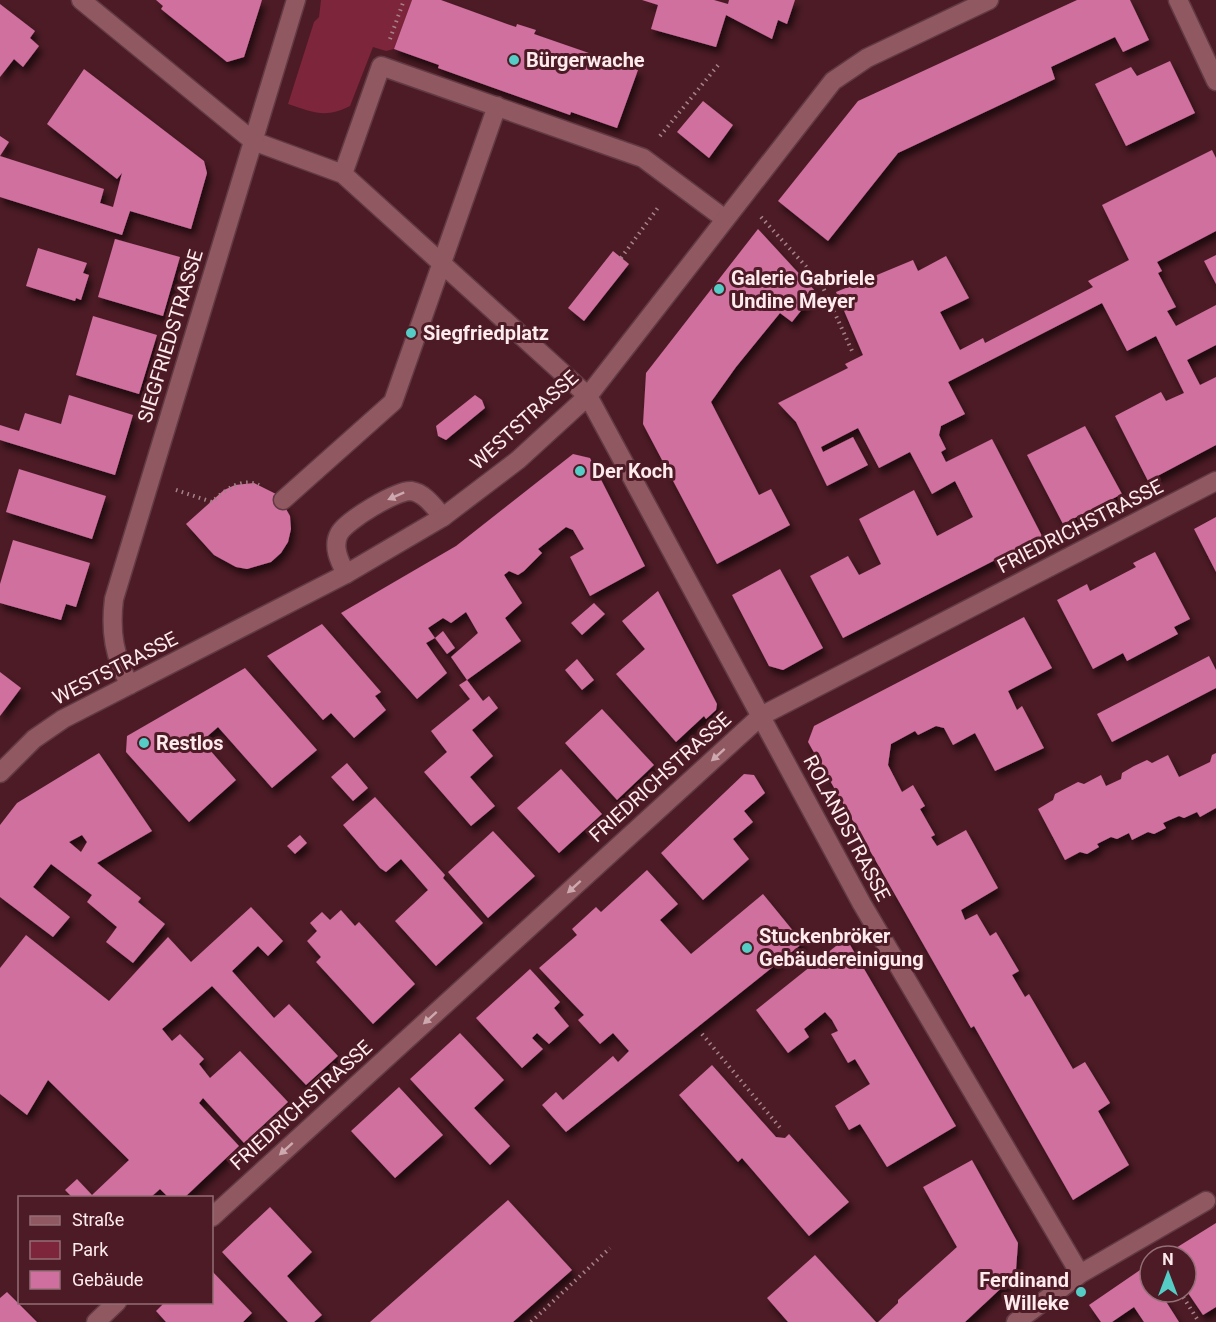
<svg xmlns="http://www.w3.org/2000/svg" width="1216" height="1322" font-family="Roboto,sans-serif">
<defs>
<filter id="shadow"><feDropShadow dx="3.5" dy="6" stdDeviation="3" flood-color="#0009"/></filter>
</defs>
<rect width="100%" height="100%" fill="#4c1b25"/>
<!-- green -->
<path fill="#7d253a" d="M321,0h91l-18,49 -8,2 -13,-4 -23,59c-25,13 -37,6 -62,-2l26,-82 5,-5z"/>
<!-- building -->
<path fill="#cf6f9f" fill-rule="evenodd" filter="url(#shadow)" d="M156,0h106l-18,57 -17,5 -66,-53 2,-3z
M412,0h29l66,24 9,3 1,-3 19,6 -2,4 104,36 -21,58 -46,-16 -1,3 -132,-47 1,-3 -45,-16z
M642,0h72l14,4 1,-4h66l-8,24 -9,-4 -6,19 -46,-24 -10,32 -65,-18 7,-24z
M1077,0h53l19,40 -26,12 -8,-15 -64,30 4,12 -157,74 -70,88 -50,-40 80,-100z
M0,4l35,27 -5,7 9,8 -16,21 -9,-8 -14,18z
M1170,61l25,52 -69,33 -31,-62 36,-17 6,9z
M84,69l120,92 3,12 -16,56 -61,-18 -8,24 -122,-38v-61l9,6 -9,14 104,33 -4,14 13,4 9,-34 -5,6 -70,-55z
M703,101l30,24 -24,33 -32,-26z
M1212,150l4,8v73l-59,31 5,9 -4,2 18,34 -9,4 9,15 40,-21v40l-29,15 13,25 16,-8v68l-68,36 -33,-65 46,-24 5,9 18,-8 -28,-57 -29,15 -25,-48 -154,79 17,32 -24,12 -2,9 7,14 -5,3 5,10 46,-23 50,97 -199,102 -33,-62 38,-20 11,19 22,-11 -22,-45 55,-29 23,46 36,-19 -18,-36 -23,13 -22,-42 -31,16 -21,-40 -37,19 2,5 30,-15 15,28 -41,21 -31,-64 -18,-19 70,-35 -3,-4 18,-9 -27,-63 77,-32 5,11 28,-15 23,42 -29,14 20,38 23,-12 2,5 108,-56 -5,-6 41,-21 -27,-55z
M758,229l58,63 -24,30 -12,-9 -44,54 -25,35 48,93 12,-6 19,36 -73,39 -74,-140 3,-51z
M115,239l65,18 -17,59 -65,-19z
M38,248l49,15 -4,10 6,2 -8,25 -5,-2 -1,3 -49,-15z
M613,251l16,13 -45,57 -16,-13z
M1216,255v29l-12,-23z
M93,316l64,19 -18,59 -63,-19z
M69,395l64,20 -18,60 -115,-35v-15l19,6 6,-18 36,11z
M475,395l7,5 3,8 -39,32 -8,-4 -2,-10z
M1085,426l37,68 -59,30 -36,-69z
M573,454l17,4 55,108 -55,30 -20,-39 14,-8 -11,-19 -7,-3 -28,22 4,4 -18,18 -6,4 -9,-4 -5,4 18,28 -17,15 16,23 -54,39 -16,-23 27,-24 -12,-21 -15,11 -8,-5 -15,10 7,10 8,-7 12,17 -8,6 -12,-16 -9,5 21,30 -30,26 -76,-86 115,-67z
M19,469l87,27 -14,43 -86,-27z
M254,483l24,12 12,21 1,13 -3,13 -7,11 -10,9 -24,7 -11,-2 -22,-12 -28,-31 38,-34 11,-5z
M1216,517v55l-22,-43z
M13,540l77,23 -14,44 -10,-3 -5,16 -61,-17v-19z
M1155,552l35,67 -16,8 4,7 -51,27 -4,-8 -30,16 -36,-69 30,-16 3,7 46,-24 -3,-4z
M780,569l43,79 -40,22 -14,-4 -37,-71z
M658,591l59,113 -1,6 -10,9 -2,-3 -28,26 -60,-68 29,-25 -23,-28z
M594,603l11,11 -23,21 -11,-12z
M1024,617l28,51 -44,23 9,19 5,-4 22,42 -49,23 -20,-38 -22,12 -9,-17 -8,-2 -18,9 -3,-4 -24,13 -3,21 14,27 11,-7 12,21 -5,3 15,26 -4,2 6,9 29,-16 32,58 -37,22 4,10 12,-6 13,22 6,-4 23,39 -7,4 13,22 4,-3 44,75 12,-7 25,41 -12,8 31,54 -56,35 -99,-174 -3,2 -163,-286 6,-16z
M322,624l59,68 -6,4 11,14 -32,28 -23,-25 -8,7 -56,-64z
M1209,656l7,14v18l-104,54 -15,-28z
M577,659l17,21 -12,10 -17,-20z
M245,668l72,82 -45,38 -54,-61 -16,14 34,39 -47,42 -63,-70 1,-16z
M0,672l21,16 -21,28z
M467,680l16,21 6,-5 9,12 -26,22 21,26 -23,21 25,29 -24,20 -47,-54 23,-20 -16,-21 39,-32 -11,-14z
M602,709l52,56 -37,35 -52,-57z
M99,753l53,78 -55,32 44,35 -3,4 27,22 -32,39 -27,-21 11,-15 -30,-25 5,-7 -41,-31 -18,23 37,30 -17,20 -53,-40v-72l17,-22zM82,835l5,7 -6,10 -12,-10z
M1216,753v55l-16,9 -3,-5 -13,6 -5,-2 -16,7 3,5 -12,6 -6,-2 -16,8 -3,-7 -12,6 -6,-2 -14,7 2,3 -12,7 -7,-2 -15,8 -27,-51 15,-9 2,-6 23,-12 6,2 17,-9 5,11 15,-7 1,-6 12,-7 13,-6 5,3 16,-8 11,22 31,-15 2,-7z
M347,763l21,25 -15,13 -22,-24z
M561,769l41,45 -43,39 -42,-45z
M744,774l10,1 11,18 -21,18 9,11 -20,17 16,20 -46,41 -42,-47z
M375,797l70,78 -2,3 40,45 -47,43 -41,-45 33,-31 -27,-31 -15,13 -6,-4 -37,-43z
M493,831l42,45 -47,42 -40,-46z
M300,835l7,8 -12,11 -8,-8z
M647,870l31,34 -18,16 31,34 72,-60 40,49 -237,189 -24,-27 14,-13 7,8 50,-44 5,6 11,-11 -16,-18 -13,11 -22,-24 6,-5 -45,-47 38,-33 -5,-6 24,-22 5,5z
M251,907l32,34 -15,15 -10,-10 -26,25 42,47 15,-14 49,52 -32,29 -94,-99 -50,43 10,12 8,-7 24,25 -5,5 11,14 30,-27 48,51 -44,41 -41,-45 -4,5 40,43 -54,51h-17l-8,-8 -9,8h-79l-7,-7 12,-11 15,16 37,-35 -81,-80 -21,35 -27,-21v-126l26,-33 83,66 59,-64 23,25z
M341,910l14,16 4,-4 56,62 -42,40 -57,-62 5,-5 -14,-16 10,-10 -7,-8 12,-11 8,8z
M846,938l110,188 -69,41 -27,-43 -11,6 -14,-24 35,-22 -15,-25 -7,4 -17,-29 7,-3 -6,-11 -7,-8 -21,17 5,8 -21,16 -32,-43z
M530,969l30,33 -6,6 15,18 -20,18 -12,-11 -5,5 11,11 -21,19 -46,-50z
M460,1033l44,47 -30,28 36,38 -20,19 -80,-86z
M712,1065l64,72 9,1 4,-4 60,68 -40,34 -67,-78 -4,4 -59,-67z
M399,1087l44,48 -48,43 -44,-47z
M972,1160l46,83 -2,27 -5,9 -46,43h-87l20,-19v-3l59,-53 -34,-60z
M508,1200l64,70 -59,52h-143z
M270,1207l42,45 -25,24 35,39 -8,7h-26l-66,-70z
M1216,1223v84l-13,8 -17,-25v-34h-23z
M815,1255l61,67h-88l-21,-24z
M1143,1268l7,10v14h10l19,30h-35l-10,-15 -22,15h-11l-12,-17z
M212,1271l40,42 -9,9h-77l-10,-11 9,-9h47z
M7,1292l30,30h-37v-24z"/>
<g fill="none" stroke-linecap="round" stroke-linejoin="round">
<defs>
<path id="service" d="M346,574c-6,-12 -14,-27 -7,-40 6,-13 58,-44 72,-43 14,2 23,16 32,26"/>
<path id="pedestrian" d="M253,141l90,33 245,222
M343,174l38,-108 262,92 82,61
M283,500l110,-98 104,-296"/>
<path id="minor" d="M81,0l172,141
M1178,0l38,81
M588,396l274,508 218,370
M130,685c-16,-28 -20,-54 -16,-86l182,-599
M0,773l34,-34 29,-20 283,-145 97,-57 75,-57 70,-64 245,-315 34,-23 122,-58
M212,1217l549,-501 455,-235
M96,1322l21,-20
M1016,1322l64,-48 126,-73"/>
</defs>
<!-- service casing -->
<use href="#service" stroke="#623a44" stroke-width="21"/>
<!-- pedestrian casing -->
<use href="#pedestrian" stroke="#623a44" stroke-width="21"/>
<!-- minor casing -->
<use href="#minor" stroke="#623a44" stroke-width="21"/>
<!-- path -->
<path stroke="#a68389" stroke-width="4" stroke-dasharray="1.5 4.5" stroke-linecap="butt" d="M390,39l14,-39
M660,136l59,-72
M761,217l60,66 32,70
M621,258l39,-53
M176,490l36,12c13,-12 29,-25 47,-17
M702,1034l80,96
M1180,1292l19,30
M531,1322l79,-74"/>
<!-- service -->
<use href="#service" stroke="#905861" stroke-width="18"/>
<!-- pedestrian -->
<use href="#pedestrian" stroke="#905861" stroke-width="18"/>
<!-- minor -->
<use href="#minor" stroke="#905861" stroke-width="18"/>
</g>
<!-- one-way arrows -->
<defs><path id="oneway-solid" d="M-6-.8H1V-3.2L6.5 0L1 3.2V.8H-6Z" transform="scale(1.5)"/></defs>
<g fill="#cda8ae">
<use href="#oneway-solid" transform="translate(396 496) rotate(156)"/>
<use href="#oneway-solid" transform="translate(718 755) rotate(138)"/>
<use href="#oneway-solid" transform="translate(574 887) rotate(138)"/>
<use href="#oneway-solid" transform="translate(430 1018) rotate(138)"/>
<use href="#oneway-solid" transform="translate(286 1149) rotate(138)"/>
</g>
<!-- markers -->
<g fill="#55cdc6" stroke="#4c1b25" stroke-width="2">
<circle cx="514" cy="60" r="6"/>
<circle cx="719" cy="289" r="6"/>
<circle cx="411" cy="333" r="6"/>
<circle cx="580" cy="471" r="6"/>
<circle cx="144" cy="743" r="6"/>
<circle cx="747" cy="948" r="6"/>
<circle cx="1081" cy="1292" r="6"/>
</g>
<g text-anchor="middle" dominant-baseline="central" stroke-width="6" stroke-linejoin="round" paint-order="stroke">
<!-- poi labels -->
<g font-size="20" font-weight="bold" fill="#ffeaed" stroke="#4c1b25" text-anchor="start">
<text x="526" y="60">Bürgerwache</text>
<text x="731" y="278">Galerie Gabriele<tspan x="731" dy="23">Undine Meyer</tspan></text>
<text x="423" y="333">Siegfriedplatz</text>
<text x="592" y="471">Der Koch</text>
<text x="156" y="743">Restlos</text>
<text x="759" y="936">Stuckenbröker<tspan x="759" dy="23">Gebäudereinigung</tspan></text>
<text x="1069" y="1280" text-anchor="end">Ferdinand<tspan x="1069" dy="23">Willeke</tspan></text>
</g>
<!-- street labels -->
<g font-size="20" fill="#ffeaed" stroke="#4c1b25">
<text transform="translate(170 336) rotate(-73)">SIEGFRIEDSTRASSE</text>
<text transform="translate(524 420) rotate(-42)">WESTSTRASSE</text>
<text transform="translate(1080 526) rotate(-27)">FRIEDRICHSTRASSE</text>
<text transform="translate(115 668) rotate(-27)">WESTSTRASSE</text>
<text transform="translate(660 777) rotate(-42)">FRIEDRICHSTRASSE</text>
<text transform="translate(847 828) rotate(62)">ROLANDSTRASSE</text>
<text transform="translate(301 1105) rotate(-42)">FRIEDRICHSTRASSE</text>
</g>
</g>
<!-- legend -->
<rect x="18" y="1196" width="195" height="108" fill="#4c1b25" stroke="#946e75" stroke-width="1.5"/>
<rect x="30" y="1216" width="30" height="9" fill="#905861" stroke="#946e75" stroke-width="1.5"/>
<text x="72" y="1226" font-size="18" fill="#ffeaed">Straße</text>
<rect x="30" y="1241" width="30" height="18" fill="#7d253a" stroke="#946e75" stroke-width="1.5"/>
<text x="72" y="1256" font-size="18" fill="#ffeaed">Park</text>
<rect x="30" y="1271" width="30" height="18" fill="#cf6f9f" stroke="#946e75" stroke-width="1.5"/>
<text x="72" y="1286" font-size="18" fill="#ffeaed">Gebäude</text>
<!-- north arrow -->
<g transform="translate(1168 1274)"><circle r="28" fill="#4c1b25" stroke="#946e75" stroke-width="1.5"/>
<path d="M0-4.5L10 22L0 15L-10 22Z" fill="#55cdc6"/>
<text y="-9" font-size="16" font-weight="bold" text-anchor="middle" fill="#ffeaed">N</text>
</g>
</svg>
